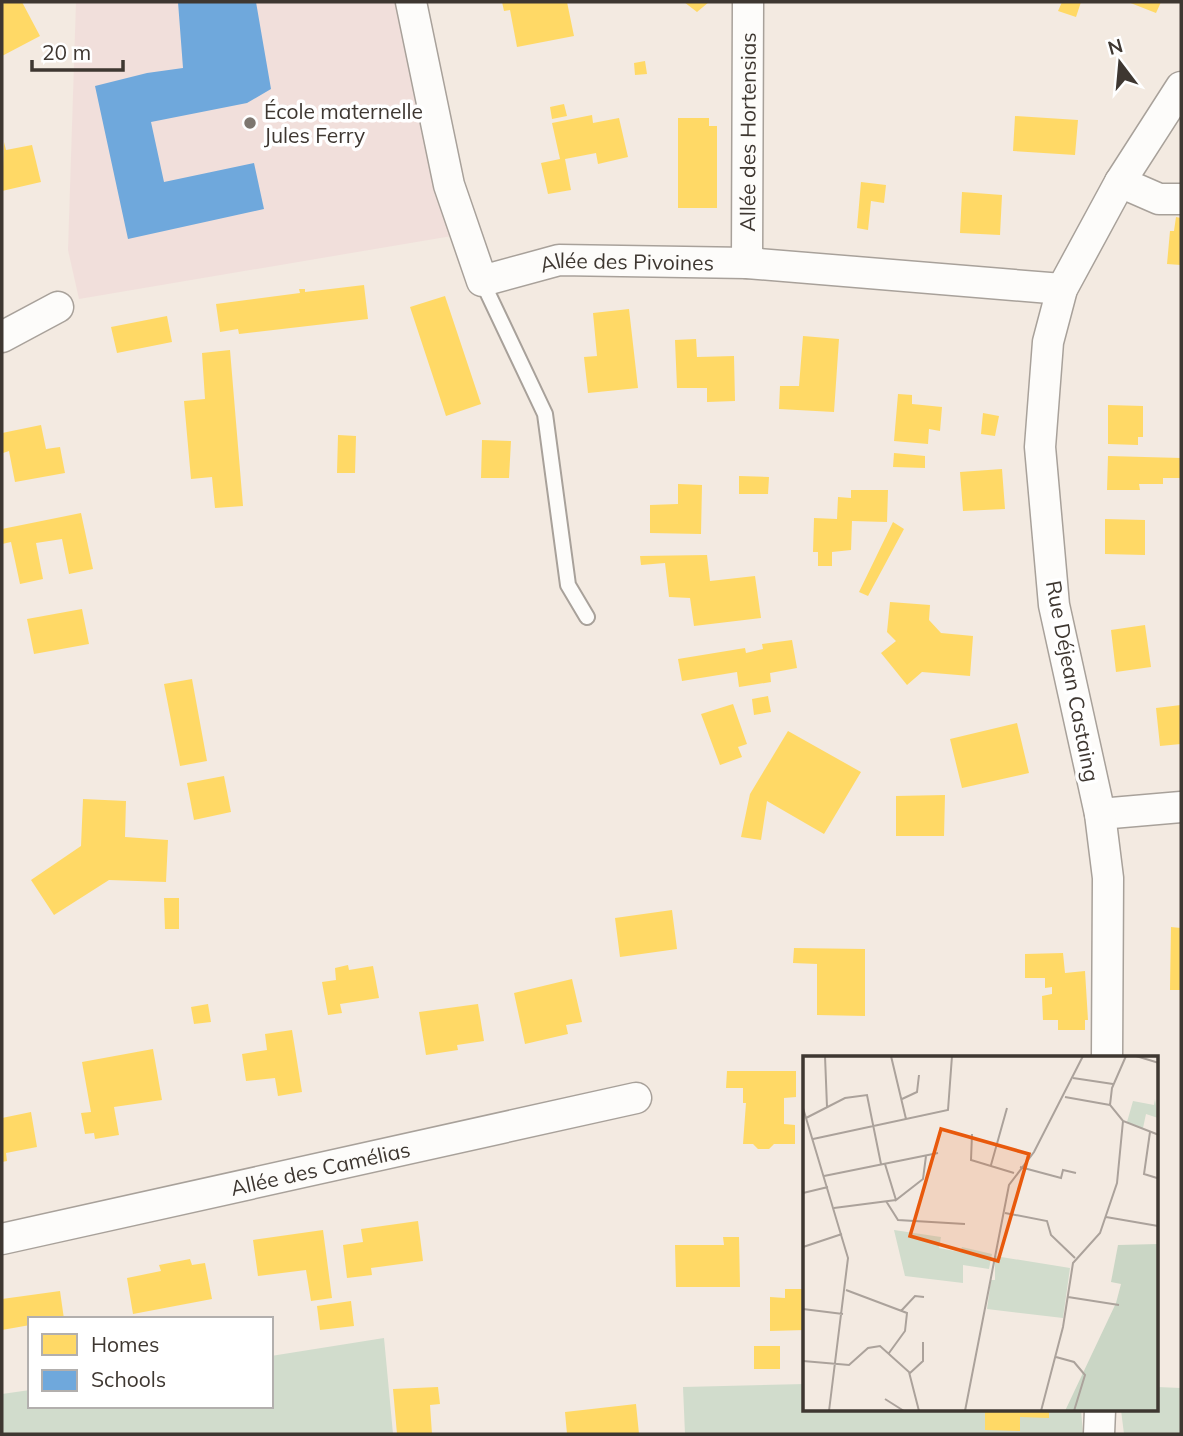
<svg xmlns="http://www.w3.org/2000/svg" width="1183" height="1436" font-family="Mulish,sans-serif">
<rect width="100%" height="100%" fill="#f3eae1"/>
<!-- education -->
<path fill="#f1dfdb" d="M76,2h326l50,234 -373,63 -11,-49z"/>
<!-- green -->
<path fill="#d1dccc" d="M384,1338l9,96h-391v-40l28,-4v16h241v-50z
M805,1384v26h276l2,24h-398l-2,-47z
M1157,1387l24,1v46h-57l-3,-24h36z"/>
<!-- homes -->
<path fill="#ffd966" d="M2,2h20l18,34 -38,20z
M502,2h65l7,34 -57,11 -7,-37 -6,1z
M684,2h25l-12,10z
M1062,2h19l-5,15 -18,-6z
M1128,2h33l-5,11z
M645,61l2,13 -12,1 -1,-12z
M564,104l3,12 -15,3 -2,-12z
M592,115l1,8 26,-5 9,39 -30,7 -2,-11 -31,6 6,31 -23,4 -7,-31 19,-4 -8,-36z
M1015,116l63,4 -3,35 -62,-4z
M678,118h31v8h8v82h-39z
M4,142l2,8 26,-5 9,37 -39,9z
M861,182l25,3 -2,18 -13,-2 -3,29 -11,-2z
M962,192l40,3 -2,40 -40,-2z
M1176,217l5,1v47l-14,-1 3,-33h4z
M364,285l4,34 -129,15 -1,-5 -18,3 -4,-28 84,-11 -1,-4h6v3z
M445,296l36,108 -35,12 -36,-109z
M629,309l9,79 -50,5 -4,-36 13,-1 -4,-43z
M167,316l5,26 -55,11 -6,-26z
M803,336l36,3 -5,73 -55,-3 1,-23h19z
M696,339l1,18 37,-1 1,45 -28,1v-14h-30l-2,-48z
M230,350l13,156 -28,2 -3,-31 -21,2 -7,-78 21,-2 -3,-46z
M898,394l14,1v9l30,3 -2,24 -11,-2 -1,15 -34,-3z
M1108,405l35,1v31h-5v8l-30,-1z
M983,413l16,3 -4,20 -14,-2z
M41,425l5,24 14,-2 5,26 -50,9 -6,-31 -6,2 -1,-20z
M338,435l18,1 -1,37h-18z
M482,440l29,1 -2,37h-28z
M894,453l31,3v12l-32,-1z
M1108,456l73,2v20h-18v6h-24l1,6h-33z
M1002,469l3,40 -42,2 -3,-39z
M739,476l30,1 -1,17h-29z
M678,484l24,1 -1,49 -51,-1v-28l28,-1z
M851,490h37l-1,32 -35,-1 -1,29 -19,2v14h-14v-14h-5l1,-34 23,1 1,-22 13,1z
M81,513l12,56 -24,5 -7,-35 -26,4 7,36 -23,5 -9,-42 -9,2v-15z
M1105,519l40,1v35l-40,-1z
M893,522l11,7 -36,67 -9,-4z
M707,555l3,26 45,-5 6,42 -67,8 -4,-28 -21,-1 -4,-34 -24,2 -1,-9z
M890,602l40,3 -1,15 12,13 32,3 -3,40 -48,-4 -15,13 -26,-32 15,-12 -9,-9z
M82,609l7,35 -55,10 -7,-35z
M1145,625l6,42 -35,5 -5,-42z
M792,640l5,28 -27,5 1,9 -32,5 -2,-15 -55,9 -4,-22 67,-11 1,5 17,-4 -1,-5z
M192,679l15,82 -27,5 -16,-82z
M768,696l3,16 -17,3 -2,-16z
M733,704l14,40 -9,3 4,10 -22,8 -19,-51z
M1181,705v39l-21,2 -4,-38z
M1017,723l12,50 -67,15 -12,-49z
M788,731l73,41 -37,62 -57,-33 -6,39 -20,-3 9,-43z
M224,776l7,36 -37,8 -7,-37z
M945,795l-1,41h-48v-40z
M83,799l43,2 -1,36 43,3 -2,42 -57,-2 -55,35 -23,-35 50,-34z
M164,898h15v31h-14z
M672,910l5,39 -57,8 -5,-39z
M1171,927l10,1v62h-11z
M794,948l71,1v67l-48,-1v-51l-24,-1z
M1063,953l2,20 20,-2 3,49h-3v10h-27v-10h-15l-1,-24 10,-2v-7l-7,1v-10h-20v-24z
M348,965l1,5 24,-4 6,32 -39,6 2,9 -14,2 -6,-33 14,-2 -1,-12z
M572,979l10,43 -16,3 2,9 -43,10 -11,-51z
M208,1004l3,18 -17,2 -3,-17z
M478,1004l6,37 -27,4 1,5 -32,5 -7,-43z
M292,1030l10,62 -24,4 -3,-18 -29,3 -4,-27 25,-4 -2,-16z
M153,1049l9,51 -48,7 5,28 -24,4 -1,-6 -9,1 -4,-21 10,-1 -9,-50z
M727,1071h69v26l-12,1v26l11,1v19h-21l-5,5h-11l-5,-5h-10l3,-41h-3v-15h-17z
M31,1112l6,35 -31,6 1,8 -5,1v-44z
M418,1221l5,40 -52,7 1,7 -25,3 -4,-33 20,-3 -2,-13z
M323,1230l9,68 -21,3 -5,-31 -48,6 -5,-36z
M723,1237h16l1,50h-64l-1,-42h49z
M190,1259l2,6 13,-2 7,36 -79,15 -6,-36 34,-7 -2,-6z
M785,1289h20v41l-35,1v-34l15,1z
M60,1291l4,28h-34v6l-28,5v-31z
M351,1301l3,25 -34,4 -3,-24z
M754,1346h26v23h-26z
M438,1387l2,17 -10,1 2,29h-35l-4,-45z
M636,1404l3,30h-72l-2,-22z
M985,1410h64v8l-29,-1v14l-35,-1z"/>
<!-- schools -->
<path fill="#6fa8dc" d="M178,2h78l15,87 -24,14 -96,19 13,60 90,-19 10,46 -136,30 -33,-153 52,-13 36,-5z"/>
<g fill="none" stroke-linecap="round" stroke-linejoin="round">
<defs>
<path id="lane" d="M482,281l63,133 23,171 19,32"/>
<g id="street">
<path id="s1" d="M411,2l38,183 33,96 77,-21 188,3 315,26"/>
<path d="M1120,182l39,17h22"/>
<path id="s2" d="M747,263l1,-261"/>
<path d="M2,337l56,-30"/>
<path d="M1100,814l81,-7"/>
<path d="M1107,1058l1,-180 -8,-64 -46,-209 -14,-158 8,-105 14,-53 58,-107 61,-95"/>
<path id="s3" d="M2,1239l634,-141"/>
<path d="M1099,1434l1,-24"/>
</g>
</defs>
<!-- lane casing -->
<use href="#lane" stroke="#a8a19a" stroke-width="18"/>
<!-- street casing -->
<use href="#street" stroke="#a8a19a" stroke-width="33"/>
<!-- lane -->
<use href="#lane" stroke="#fdfcfa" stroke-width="14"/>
<!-- street -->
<use href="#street" stroke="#fdfcfa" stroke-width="30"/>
</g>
<!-- markers -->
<circle fill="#7d766f" stroke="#fff" stroke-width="2.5" cx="250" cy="123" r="7"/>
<g text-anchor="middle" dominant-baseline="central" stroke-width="7" stroke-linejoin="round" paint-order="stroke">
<!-- poi labels -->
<g font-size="21" fill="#3e3731" stroke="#fff" text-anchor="start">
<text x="264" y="111">École maternelle<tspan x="264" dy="24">Jules Ferry</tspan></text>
</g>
<!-- street labels -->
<g font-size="21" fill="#3e3731" stroke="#fff">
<text stroke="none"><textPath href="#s2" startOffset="131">Allée des Hortensias</textPath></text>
<text stroke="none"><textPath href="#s1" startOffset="436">Allée des Pivoines</textPath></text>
<text transform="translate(1073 681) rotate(79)">Rue Déjean Castaing</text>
<text stroke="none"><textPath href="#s3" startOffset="326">Allée des Camélias</textPath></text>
</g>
</g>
<!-- overview -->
<g transform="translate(803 1056)">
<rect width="355" height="355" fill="#f3eae1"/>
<path d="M352,43l3,19 -12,-4 -3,14 -16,-6 6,-21 21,4zM91,174l47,7 -2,11 21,4 2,-5 30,7 -3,15 -26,-4v18l-58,-7zM192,200l75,12 -7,50 -76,-9 4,-29h4z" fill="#d1dccc"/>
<path d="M355,188v167h-93l51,-108 5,-19 -10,-2 7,-37z" fill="#cad6c5"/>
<path fill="none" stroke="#aba29b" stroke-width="2" d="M22,0l2,51M88,0l15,63M323,0l-14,32 -2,17 13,16 36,14M333,0l23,7M270,22l40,6M262,41l45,8M99,43l15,-7 2,-17M0,52l45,150 -19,153M3,62l39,-20 22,-3 14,69M347,76l-6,42 13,4M169,78l-1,26 43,13M10,83l135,-29 4,-54M82,108l11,36 27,-21 3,-23M188,109l16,-57M217,111l41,11 2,-8 13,3M21,120l114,-23M0,137l25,-6M83,145l12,19 67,4M31,152l62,-8M202,157l42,8 4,14 24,23M303,161l52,9M0,191l39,-13M43,234l61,23 -2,18 -16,22M265,241l51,8M0,253l40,5M98,255l14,-15 9,1M253,301l18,5 11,13 -11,36M0,305l46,4 19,-17 12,-2 29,26 10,39M107,317l13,-12v-19M82,343l19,12M162,355l44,-226 25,-33 49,-96M238,355l22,-84 10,-64 27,-30 17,-50 6,-62"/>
<path fill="#e8590c" fill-opacity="0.15" stroke="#e8590c" stroke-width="3.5" d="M138,73l88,25 -31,107 -88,-25z"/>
<rect width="355" height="355" fill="none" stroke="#3e3731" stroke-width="3.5"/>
</g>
<!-- border -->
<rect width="1183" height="1436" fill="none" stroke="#3e3731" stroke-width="7"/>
<!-- legend -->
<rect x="28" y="1317" width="245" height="91" fill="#ffffff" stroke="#b2afad" stroke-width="2"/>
<rect x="42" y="1334" width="35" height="21" fill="#ffd966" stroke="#b2afad" stroke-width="2"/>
<text x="91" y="1352" font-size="21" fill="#3e3731">Homes</text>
<rect x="42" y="1370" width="35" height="21" fill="#6fa8dc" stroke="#b2afad" stroke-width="2"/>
<text x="91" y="1387" font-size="21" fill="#3e3731">Schools</text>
<!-- north arrow -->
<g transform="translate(1120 63) rotate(344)" stroke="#ffffff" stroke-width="5" paint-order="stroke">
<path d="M0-5L12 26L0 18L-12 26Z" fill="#3e3731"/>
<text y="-10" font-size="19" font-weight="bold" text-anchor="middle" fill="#3e3731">N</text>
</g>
<!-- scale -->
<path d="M32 60v10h91v-10" fill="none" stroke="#3e3731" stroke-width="3.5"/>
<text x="42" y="60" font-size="21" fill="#3e3731" stroke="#ffffff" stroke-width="5" paint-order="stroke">20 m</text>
</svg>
